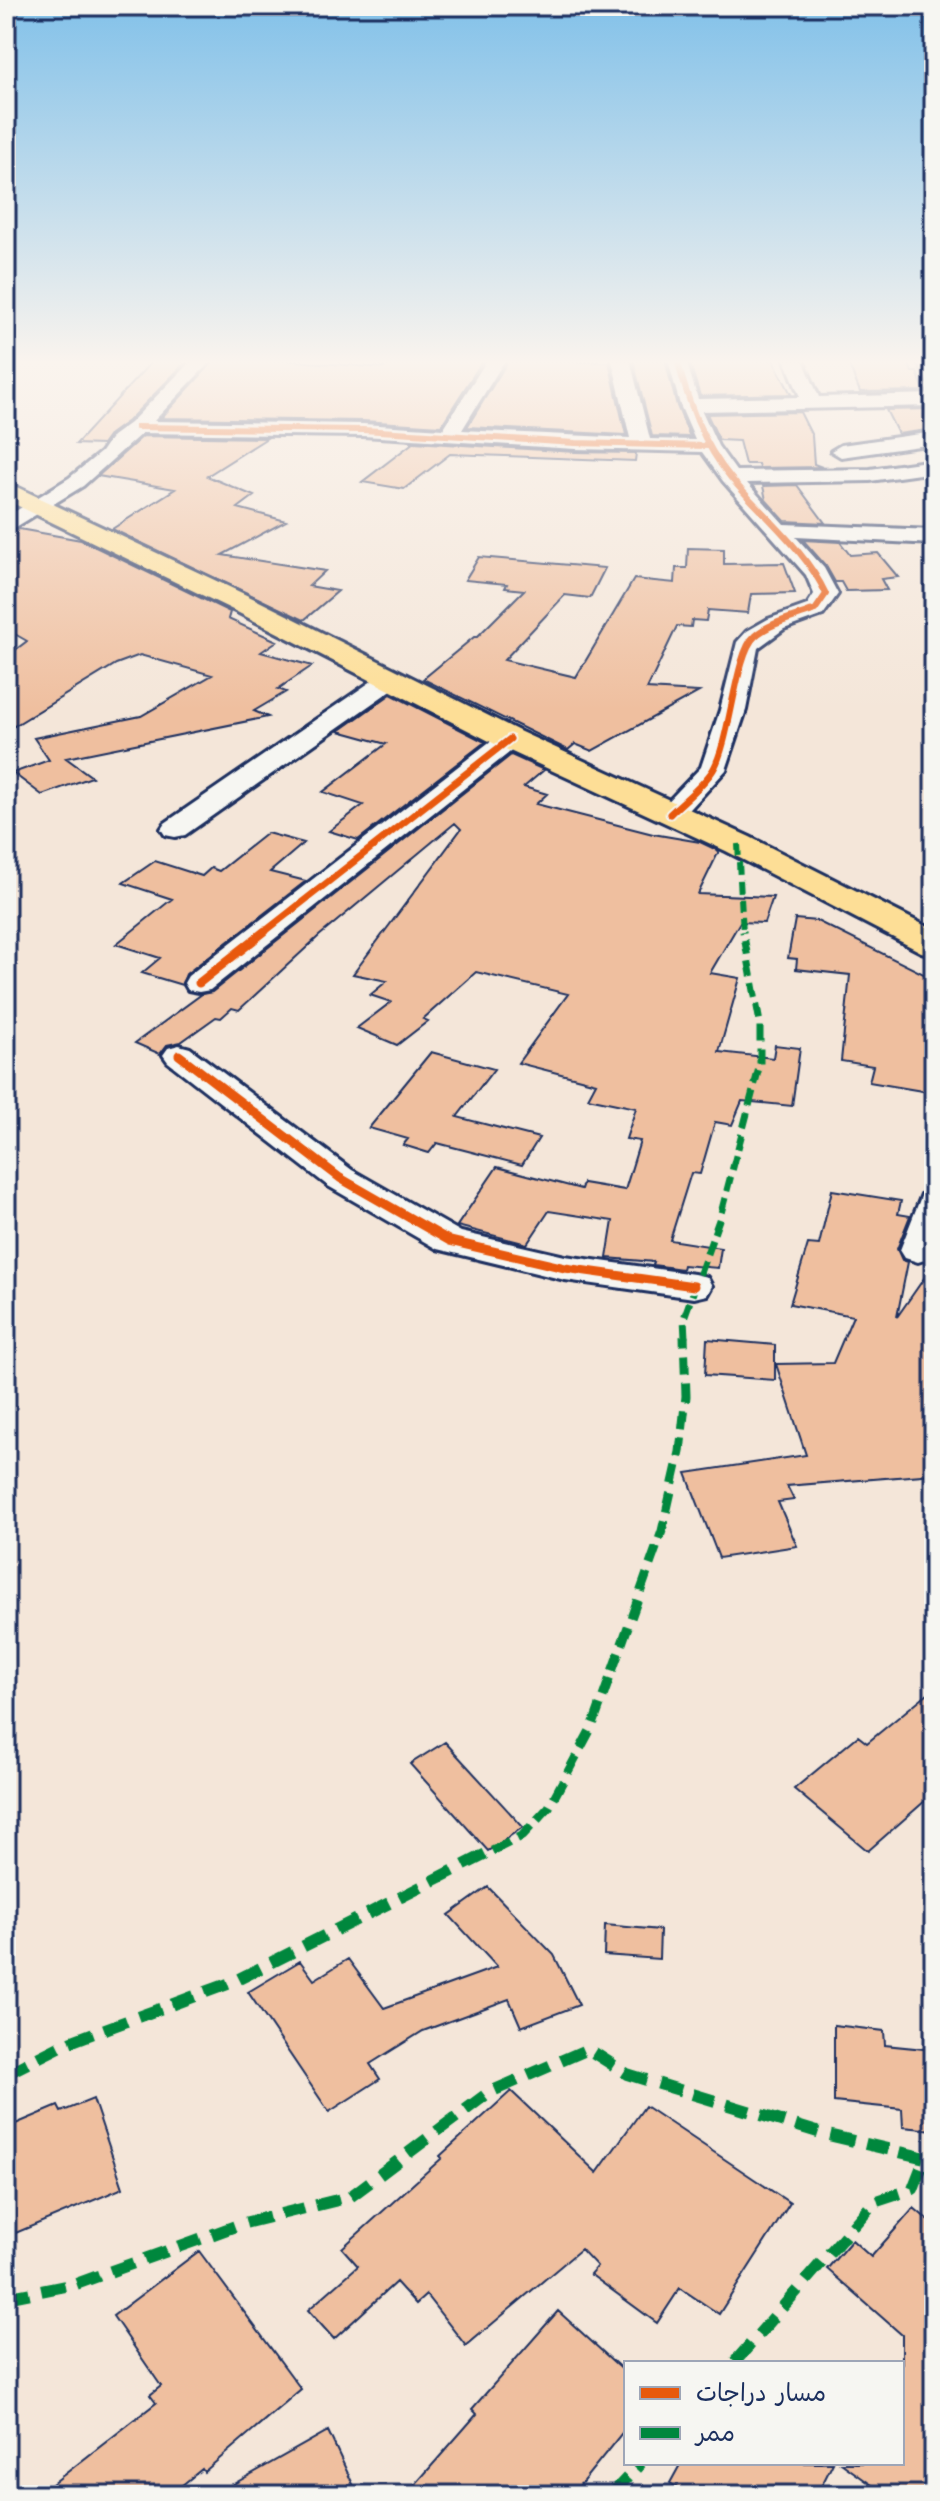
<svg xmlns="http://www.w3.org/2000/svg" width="940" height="2501" font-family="Kalam,'Playpen Sans Arabic',sans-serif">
<rect width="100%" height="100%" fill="#f4e6d9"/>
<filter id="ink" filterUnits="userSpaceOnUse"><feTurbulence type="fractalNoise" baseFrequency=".0125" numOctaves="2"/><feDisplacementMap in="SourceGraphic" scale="16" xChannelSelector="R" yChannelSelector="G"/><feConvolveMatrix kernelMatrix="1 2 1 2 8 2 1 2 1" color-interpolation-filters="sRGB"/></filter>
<g filter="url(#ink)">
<!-- building -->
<path fill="#efbf9f" stroke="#1b2f5e" stroke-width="2" d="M153,360h35l-60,61 -18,13 -8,11 -26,-1z
M215,360h66l103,8 9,-8h90l-42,66 -78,-5 -202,-3z
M633,360h32l12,46 13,31 -38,-1z
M689,360h84l18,34 -91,2z
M847,360h60l5,12h5l7,18 6,1 -70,1z
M508,361l101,1 17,73 -159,-8z
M934,409v20l-36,5 -12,-24z
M800,412l12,24 2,28 8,3 -63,1 -1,-4h-13l-6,-23 -20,-1 -12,-26z
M143,436l124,2 -60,38 47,20 -16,12 48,13 -64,34 103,16 -16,15 29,5 -34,29 -192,-91 63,-40 -77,-13z
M414,442l161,10 61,1 -1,8 -185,-7 -46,35 -42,-7z
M797,485l28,38 -40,-2 -19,-21 -3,-14z
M19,529l62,11 149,72 -2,7 49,22 -16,11 51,14 -34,23 8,3 -32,19 14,6 -202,41 26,19 -50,18 -29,-22 36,-13 -15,-22 107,-22 71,-41 -72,-20 -24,9 -110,67v-74l21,-16 -21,-12v-93z
M803,540l37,2 10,13 28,-2 20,24 -17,2 6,11 -41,1 -5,-9h-6l-9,-16z
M688,548l36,1v15l60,-1 11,30 -44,1 -3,19 -40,-3 -2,11 -14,-1 -1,7 -14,-1 -30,63 52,3 -107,59 -17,-7 -7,6 -145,-71 51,-42h3l47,-47 -19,-2 2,-4 -42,-4 14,-23 126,11 -15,30 -25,-3 -61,65 72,17 58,-98 41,4 1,-15h11z
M391,694l94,48 -127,98 -29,-9 34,-26 -40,-13 63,-48 -47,-13z
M511,755l33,15 -20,17 23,7 -11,10 117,30 47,8 19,9 -21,43 75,3 -9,26 -24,-1 -30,51 30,5 -21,74 54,6 2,-13 25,3 -8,58 -50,-5 -10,24 -17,-3 -15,52 -9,-1 -21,67 51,8 -3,20 -35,-3 -1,4 -29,-4 1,-3 -47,-4 6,-37 -64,-10 -22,33 -70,-18 40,-59 84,22 2,-6 42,7 15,-49 -14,-2 10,-31 -48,-10 8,-15 -78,-20 50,-69 -92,-22 -53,47 5,2 -31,24 -40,-17 34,-26 -21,-7 17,-14 -34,-7 108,-145 -6,-6 -136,113 -80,74 -7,-2 -11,10 -5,-1 -35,25 -14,3 -7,9 -25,-11 67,-49 10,-2z
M267,833l37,10 -34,29 36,9 -120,93 -4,11 -40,-12 18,-15 -44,-14 56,-45 -49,-16 32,-22 47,15 9,-8 8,3z
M795,919l22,2 117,58v114l-65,-11 4,-16 -32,-5 9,-86 -54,-6 1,-10 -9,-1z
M431,1052l63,17 -37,48 82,21 -17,27 -85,-22 -8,10 -26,-8 5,-6 -39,-11z
M832,1190l69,11 -3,13 12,2 -13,33 5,11 6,2 -11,55 37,-53v210l-147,12 7,14 -16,2 19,44 -78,12 -33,-85 120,-18 -30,-91 57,-1 20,-47 -63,-12 18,-60 11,1z
M707,1339l68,6v35l-70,-5z
M934,1688v105l-66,58 -74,-62 64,-53 9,7z
M445,1742l78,85 -35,24 -78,-87z
M488,1887l66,68 25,50 -58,22 -12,-28 -86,32 -53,33 10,15 -51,33 -81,-120 52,-31 14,19 34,-21 36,49 113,-41 -48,-52z
M605,1925l55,5 -1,29 -55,-4z
M834,2025l50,6 1,14 49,5v80l-31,-3 -1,-18 -68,-7z
M511,2091l86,82 48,-67 145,97 -71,111 -39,-26 -23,35 -67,-49 7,-8 -16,-17 -115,97 -40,-51 -10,9 -20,-22 -62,57 -26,-29 50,-44 -16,-18 100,-90 -2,-2z
M93,2099l30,89 -117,49v-109l52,-22 3,6z
M914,2208l20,17v270h-48l-45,-32h61v-128l-75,-66 25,-29 19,17z
M199,2251l102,138 -97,83 -2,-3 -32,26h-132l118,-92 -6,-8 11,-9 -48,-70z
M558,2311l68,62v55l-54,67h-166l71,-81 -5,-5z
M328,2431l30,64h-144z
M681,2463h152l-16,32h-129l-18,-12z"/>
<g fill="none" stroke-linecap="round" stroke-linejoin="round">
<defs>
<path id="minor" d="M192,360h20l-58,61 209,3 80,5 44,-69h18l-43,70 168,8 -18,-78h18l20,79 45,1 -15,-35 -12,-45h18l12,39 102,-2 -15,-37h18l16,37 115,-3v12l-232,5 16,35 18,25 134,-2 64,-9v12l-64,9 -123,2 37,41 150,6v14l-138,-7 28,31 14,26 -15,21 -39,14 -26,19 -12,62 -20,60 -46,50 -10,2 -10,-2 -4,-6 45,-47 19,-57 17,-68 10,-11 21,-12 39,-14 7,-11 -8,-19 -83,-94 -21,-29 -127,-3 -212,-13 -221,-3 -59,53 -77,47v-16l63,-39 32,-26 11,-16 18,-13z
M917,360h17v23l-7,-2z
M934,432v12l-93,13 -10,-6 10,-6z
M391,672l9,2 3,5 -3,5 -215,151 -10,2 -10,-2 -4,-6 4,-6 217,-149z
M510,731l9,2 4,6 -4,6 -309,245 -11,2 -11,-2 -4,-7 4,-7 313,-243z
M179,1045l11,3 162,122 109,62 104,24 129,18 13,3 5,9 -5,9 -13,3 -129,-18 -128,-31 -109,-63 -160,-124 -5,-7 5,-7z
M934,1191v62l-3,5 -13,4 -13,-4 -5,-8 22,-56z"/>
<path id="primary" d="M6,482l251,118 264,132 229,105 184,93v25l-13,-3 -195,-101 -227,-105 -262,-134 -231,-112z"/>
</defs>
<!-- minor casing -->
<use href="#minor" stroke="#1b2f5e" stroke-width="6"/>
<!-- primary casing -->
<use href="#primary" stroke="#1b2f5e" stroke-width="6"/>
<!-- minor -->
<use href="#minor" fill="#f6f6f2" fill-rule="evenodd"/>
<!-- primary -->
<use href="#primary" fill="#fdde96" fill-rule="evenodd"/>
<!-- quiet-far3 -->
<path stroke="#00873e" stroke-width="6" stroke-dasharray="12 6" stroke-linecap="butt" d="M738,844l5,89"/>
<!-- quiet-far2 -->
<path stroke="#00873e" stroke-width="7" stroke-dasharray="15 7" stroke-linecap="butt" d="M685,1338l-1,-20 36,-101 40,-153v-41l-17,-92"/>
<!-- quiet-far1 -->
<path stroke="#00873e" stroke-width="9" stroke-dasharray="19 9" stroke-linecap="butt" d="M492,1851l30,-15 27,-29 44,-82 69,-194 18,-79 6,-56 -2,-60"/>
<!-- quiet -->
<path stroke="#00873e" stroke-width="12" stroke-dasharray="24 12" stroke-linecap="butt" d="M6,2074l61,-31 166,-61 263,-133
M6,2298l70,-14 168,-61 106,-26 138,-104 100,-44 39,25 197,60 101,24 -12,31 -39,13 -140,161
M611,2495l30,-32"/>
<defs>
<path id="cycleway-far2" d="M677,360c12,43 25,83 54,118 32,38 74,71 95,116l-11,16 -9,3
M137,427l226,3 212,13 133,3"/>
<path id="cycleway-far1" d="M670,814c13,-13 33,-28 43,-44 18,-30 22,-117 42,-134 15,-13 38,-18 56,-25
M263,933l247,-194"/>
<path id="cycleway" d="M199,983l66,-52
M179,1055l161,123 110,63 115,27 129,18"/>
</defs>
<!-- cycleway-far2 casing -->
<use href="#cycleway-far2" stroke="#f6f6f2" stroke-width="9"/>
<!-- cycleway-far1 casing -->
<use href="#cycleway-far1" stroke="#f6f6f2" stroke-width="11"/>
<!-- cycleway casing -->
<use href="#cycleway" stroke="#f6f6f2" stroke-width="14"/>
<!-- cycleway-far2 -->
<use href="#cycleway-far2" stroke="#e8590c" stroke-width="6"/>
<!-- cycleway-far1 -->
<use href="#cycleway-far1" stroke="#e8590c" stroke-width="7"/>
<!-- cycleway -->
<use href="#cycleway" stroke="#e8590c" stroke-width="9"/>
</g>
</g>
<!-- sky -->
<linearGradient id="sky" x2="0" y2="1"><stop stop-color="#82c1e9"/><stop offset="0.51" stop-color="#faf4ee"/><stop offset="1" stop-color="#faf4ee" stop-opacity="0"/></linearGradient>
<rect width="940" height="710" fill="url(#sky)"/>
<!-- margin -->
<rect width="940" height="2501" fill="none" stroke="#f6f6f2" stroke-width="32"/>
<rect x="16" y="16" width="908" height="2469" fill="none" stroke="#1b2f5e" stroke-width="3" filter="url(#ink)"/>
<!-- legend -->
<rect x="624" y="2361" width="280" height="104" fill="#f6f6f2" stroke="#9ea6b7" stroke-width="2"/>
<rect x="640" y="2387" width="40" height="12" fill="#e8590c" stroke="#9ea6b7" stroke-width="2"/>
<text x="696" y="2401" font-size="24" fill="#1b2f5e">مسار دراجات</text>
<rect x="640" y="2427" width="40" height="12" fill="#00873e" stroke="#9ea6b7" stroke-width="2"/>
<text x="696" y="2441" font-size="24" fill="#1b2f5e">ممر</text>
</svg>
